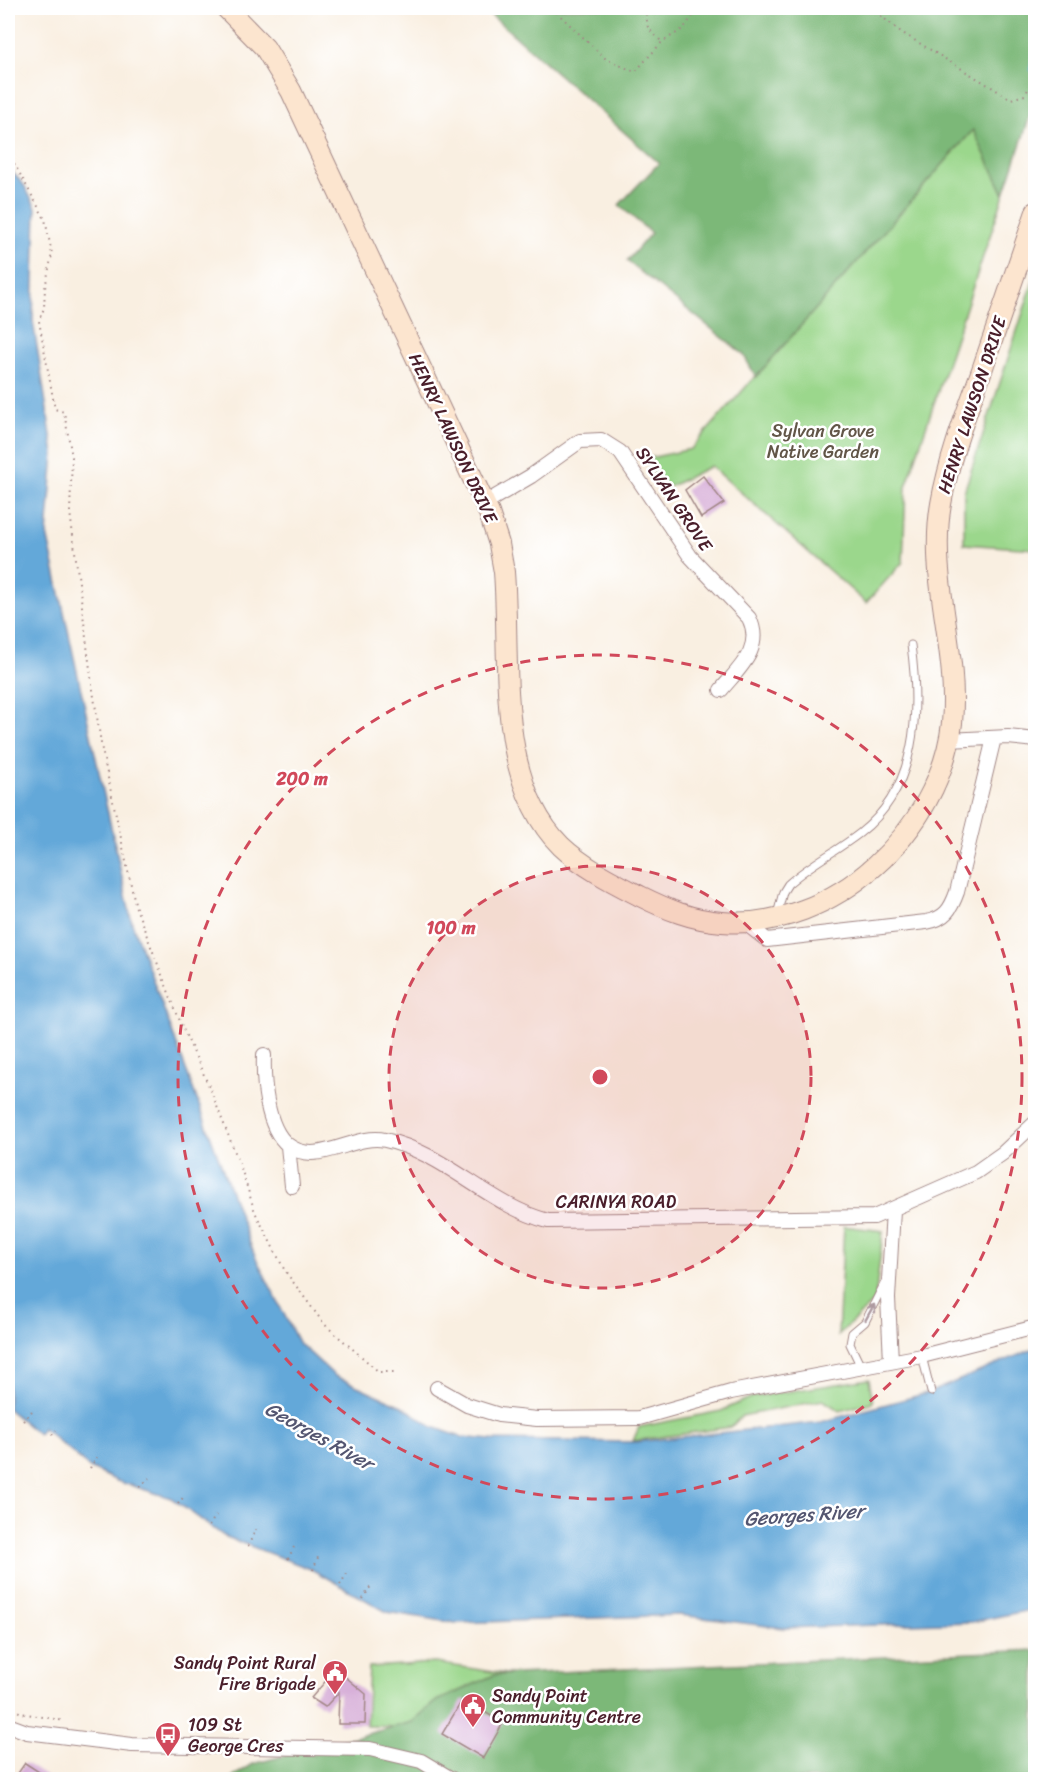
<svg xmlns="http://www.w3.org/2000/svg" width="1043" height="1787" font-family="Sriracha,sans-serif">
<rect width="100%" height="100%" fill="#fff"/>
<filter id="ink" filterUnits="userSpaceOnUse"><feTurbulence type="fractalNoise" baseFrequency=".0167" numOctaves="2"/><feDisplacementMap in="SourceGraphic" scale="12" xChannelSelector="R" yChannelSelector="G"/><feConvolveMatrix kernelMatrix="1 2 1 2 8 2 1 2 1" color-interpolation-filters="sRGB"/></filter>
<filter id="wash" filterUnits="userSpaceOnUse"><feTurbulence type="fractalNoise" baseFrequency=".008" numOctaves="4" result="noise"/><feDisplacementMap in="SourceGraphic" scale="24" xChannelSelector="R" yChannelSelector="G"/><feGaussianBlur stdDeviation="1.35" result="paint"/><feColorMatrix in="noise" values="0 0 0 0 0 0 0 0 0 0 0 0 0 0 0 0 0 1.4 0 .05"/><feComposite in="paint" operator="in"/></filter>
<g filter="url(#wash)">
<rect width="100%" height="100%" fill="#f9efe1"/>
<!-- green -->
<path fill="#9bd78c" stroke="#727b5c" stroke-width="1.5" d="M974,129l30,65 -98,293 -3,75 -37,41 -155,-137 -46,23 -20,-30 46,-10z
M1035,276v273l-71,-5v-52z
M844,1226l39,5 -8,70 -37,34z
M869,1379l4,23 -33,9 -17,-11 -81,16 -11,11 -98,14 6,-14 82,-16 31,-14z
M436,1663l193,30 -230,34 -33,-1 3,-59z"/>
<!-- forest -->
<path fill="#7cb878" stroke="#636c52" stroke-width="1.5" d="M483,8h552v93l-31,93 -31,-64 -217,247 -13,-23 -116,-93 24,-28 -32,-28 40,-42z
M1035,1650v129l-807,1 25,-16 159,-42 23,-20 59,-27z"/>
<!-- water -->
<path fill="#64a8d9" stroke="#576482" stroke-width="1.5" d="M8,167l16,18 12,23 -3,113 21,133 -7,80 85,389 122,331 44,88 37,34 67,30 31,21 28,10 31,3 143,2 186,-20 110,-30 104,-44v261l-63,13 -189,6 -103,-13 -224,8 -69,-11 -74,-42 -89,-34 -53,-38 -54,-17 -27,-13 -47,-40 -5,6 -30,-25z"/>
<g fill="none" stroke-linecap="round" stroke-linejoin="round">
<!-- stream -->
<path stroke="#64a8d9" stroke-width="4.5" d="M1036,47l-4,22 4,2"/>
</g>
<g id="blocks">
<!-- building -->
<path fill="#d8b0d9" d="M703,476l21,27 -23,15 -16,-28z
M336,1669l30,25 -1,30h-27l1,-32 -14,15 -14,-9z
M463,1699l40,24 -20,35 -41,-24z
M25,1763l25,16h-36z"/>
</g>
</g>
<g filter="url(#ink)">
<use href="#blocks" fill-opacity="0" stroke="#a28786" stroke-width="1.5"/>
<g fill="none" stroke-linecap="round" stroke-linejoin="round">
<defs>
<path id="service" d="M777,915l6,-23 5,-8c22,-20 49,-33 72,-51 58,-45 60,-121 51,-188
M922,1356l9,36
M861,1367l-11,-23 2,-11 13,-11 19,-38"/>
<path id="minor" d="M485,503l46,-27 49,-35 21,-1 19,12 70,104 59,62c15,30 -10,50 -28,72
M949,740l59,-3 28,3
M744,922l23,18 159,-18c19,-3 25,-13 31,-30l37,-154
M264,1055c-1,25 2,73 24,90 29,23 66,-12 97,-5 61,13 103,65 163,81l326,-4 102,-45 27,-19 33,-31
M288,1146l4,40
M891,1361l-3,-63 5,-88
M437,1388l30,17 32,10 38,4 102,-1 92,-26 191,-36 114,-29
M8,1725l19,7 105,13 238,4 51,12 32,19"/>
<path id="secondary" d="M226,8l39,40 26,43 198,422 10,31 5,28c7,88 -10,207 57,274 22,21 52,36 79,50 26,13 52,24 82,26 112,9 218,-91 230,-199 7,-74 -24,-144 -11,-219 8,-46 25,-90 41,-134 18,-53 36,-106 54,-158"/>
</defs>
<!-- service casing -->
<use href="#service" stroke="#a28786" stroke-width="9"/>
<!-- minor casing -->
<use href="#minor" stroke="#a28786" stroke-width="16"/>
<!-- secondary casing -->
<use href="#secondary" stroke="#a28786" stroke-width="22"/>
<!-- path -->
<path stroke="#a28786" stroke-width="2" stroke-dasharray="1.5 4.5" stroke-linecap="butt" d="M552,8l54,51 29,13 27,-30 21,-13 16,-21
M645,8l3,20 13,13
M871,8l30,24 110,67 14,-4 11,-21
M8,150l5,2 -2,6 34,61 7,35 -7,34 -1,20 -5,13 16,88 9,3 8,45 -2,55 21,165 11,73 34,158 47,121 26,57 31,79 15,47 30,59 39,53 55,48h16
M23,1421l9,-10
M52,1435l4,-5
M90,1468l7,-11
M140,1487l9,-9
M178,1504l7,-9
M209,1526l7,-11
M248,1546l8,-17
M288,1559l6,-12
M313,1570l6,-15
M340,1585l9,-15
M363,1599l9,-15
M8,1705l13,8 44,8"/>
<!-- service -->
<use href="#service" stroke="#fff" stroke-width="7"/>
<!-- minor -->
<use href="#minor" stroke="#fff" stroke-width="14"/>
<!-- secondary -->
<use href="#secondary" stroke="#fce5cf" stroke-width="20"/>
</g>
<!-- one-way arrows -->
<defs><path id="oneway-shaft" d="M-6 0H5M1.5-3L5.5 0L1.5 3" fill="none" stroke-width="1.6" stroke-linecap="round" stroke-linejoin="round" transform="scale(1.5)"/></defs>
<use stroke="#ae9aa0" href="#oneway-shaft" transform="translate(870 1312) rotate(-61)"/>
</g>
<!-- distance rings -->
<circle cx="600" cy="1077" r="211" fill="#d1495b" fill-opacity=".12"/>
<g fill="none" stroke="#d1495b" stroke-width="3" stroke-dasharray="10 8">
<circle cx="600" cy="1077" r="211"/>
<circle cx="600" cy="1077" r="422"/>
</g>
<!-- icons -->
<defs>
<symbol id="civic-pin" viewBox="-11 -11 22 30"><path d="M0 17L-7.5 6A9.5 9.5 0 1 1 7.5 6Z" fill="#d1495b" stroke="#fff"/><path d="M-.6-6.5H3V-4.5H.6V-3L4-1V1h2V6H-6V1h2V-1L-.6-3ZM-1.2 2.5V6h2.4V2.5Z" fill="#fff"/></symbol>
<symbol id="bus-pin" viewBox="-11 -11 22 30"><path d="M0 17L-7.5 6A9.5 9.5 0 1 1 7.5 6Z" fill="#d1495b" stroke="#fff"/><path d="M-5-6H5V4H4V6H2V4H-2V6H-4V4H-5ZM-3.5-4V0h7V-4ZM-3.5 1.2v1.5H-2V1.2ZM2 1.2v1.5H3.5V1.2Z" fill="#fff"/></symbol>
</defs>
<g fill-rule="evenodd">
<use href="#civic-pin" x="320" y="1658" width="30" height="40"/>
<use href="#civic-pin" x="458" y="1691" width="30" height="40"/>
<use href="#bus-pin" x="153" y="1720" width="30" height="40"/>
</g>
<g text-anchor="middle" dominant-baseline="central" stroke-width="5" stroke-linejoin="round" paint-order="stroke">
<!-- street labels -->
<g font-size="18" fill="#4a1f2b" stroke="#fff">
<text transform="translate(972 405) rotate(-72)">HENRY LAWSON DRIVE</text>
<text transform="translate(453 438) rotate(65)">HENRY LAWSON DRIVE</text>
<text transform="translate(674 499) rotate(56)">SYLVAN GROVE</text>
<text x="616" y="1202">CARINYA ROAD</text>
</g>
<!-- park labels -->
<g font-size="18" fill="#625648" stroke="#fff">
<text x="823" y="431">Sylvan Grove<tspan x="823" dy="21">Native Garden</tspan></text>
</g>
<!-- poi labels -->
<g font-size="18" fill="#4a1f2b" stroke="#fff" text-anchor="start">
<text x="316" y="1663" text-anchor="end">Sandy Point Rural<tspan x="316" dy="21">Fire Brigade</tspan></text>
<text x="492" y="1696">Sandy Point<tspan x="492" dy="21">Community Centre</tspan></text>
<text x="188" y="1725">109 St<tspan x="188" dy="21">George Cres</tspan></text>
</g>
<!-- water labels -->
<g font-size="20" font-style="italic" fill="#545671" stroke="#fff">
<text transform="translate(319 1436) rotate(29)">Georges River</text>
<text transform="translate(804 1515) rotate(-4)">Georges River</text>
</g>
</g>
<circle cx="600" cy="1077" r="9" fill="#d1495b" stroke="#fff" stroke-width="3"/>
<g font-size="18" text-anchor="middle" font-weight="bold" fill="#d1495b" stroke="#fff" stroke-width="5" stroke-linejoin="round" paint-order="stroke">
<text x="302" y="785">200 m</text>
<text x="451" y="934">100 m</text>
</g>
<!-- margin -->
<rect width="1043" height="1787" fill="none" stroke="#fff" stroke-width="30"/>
</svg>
